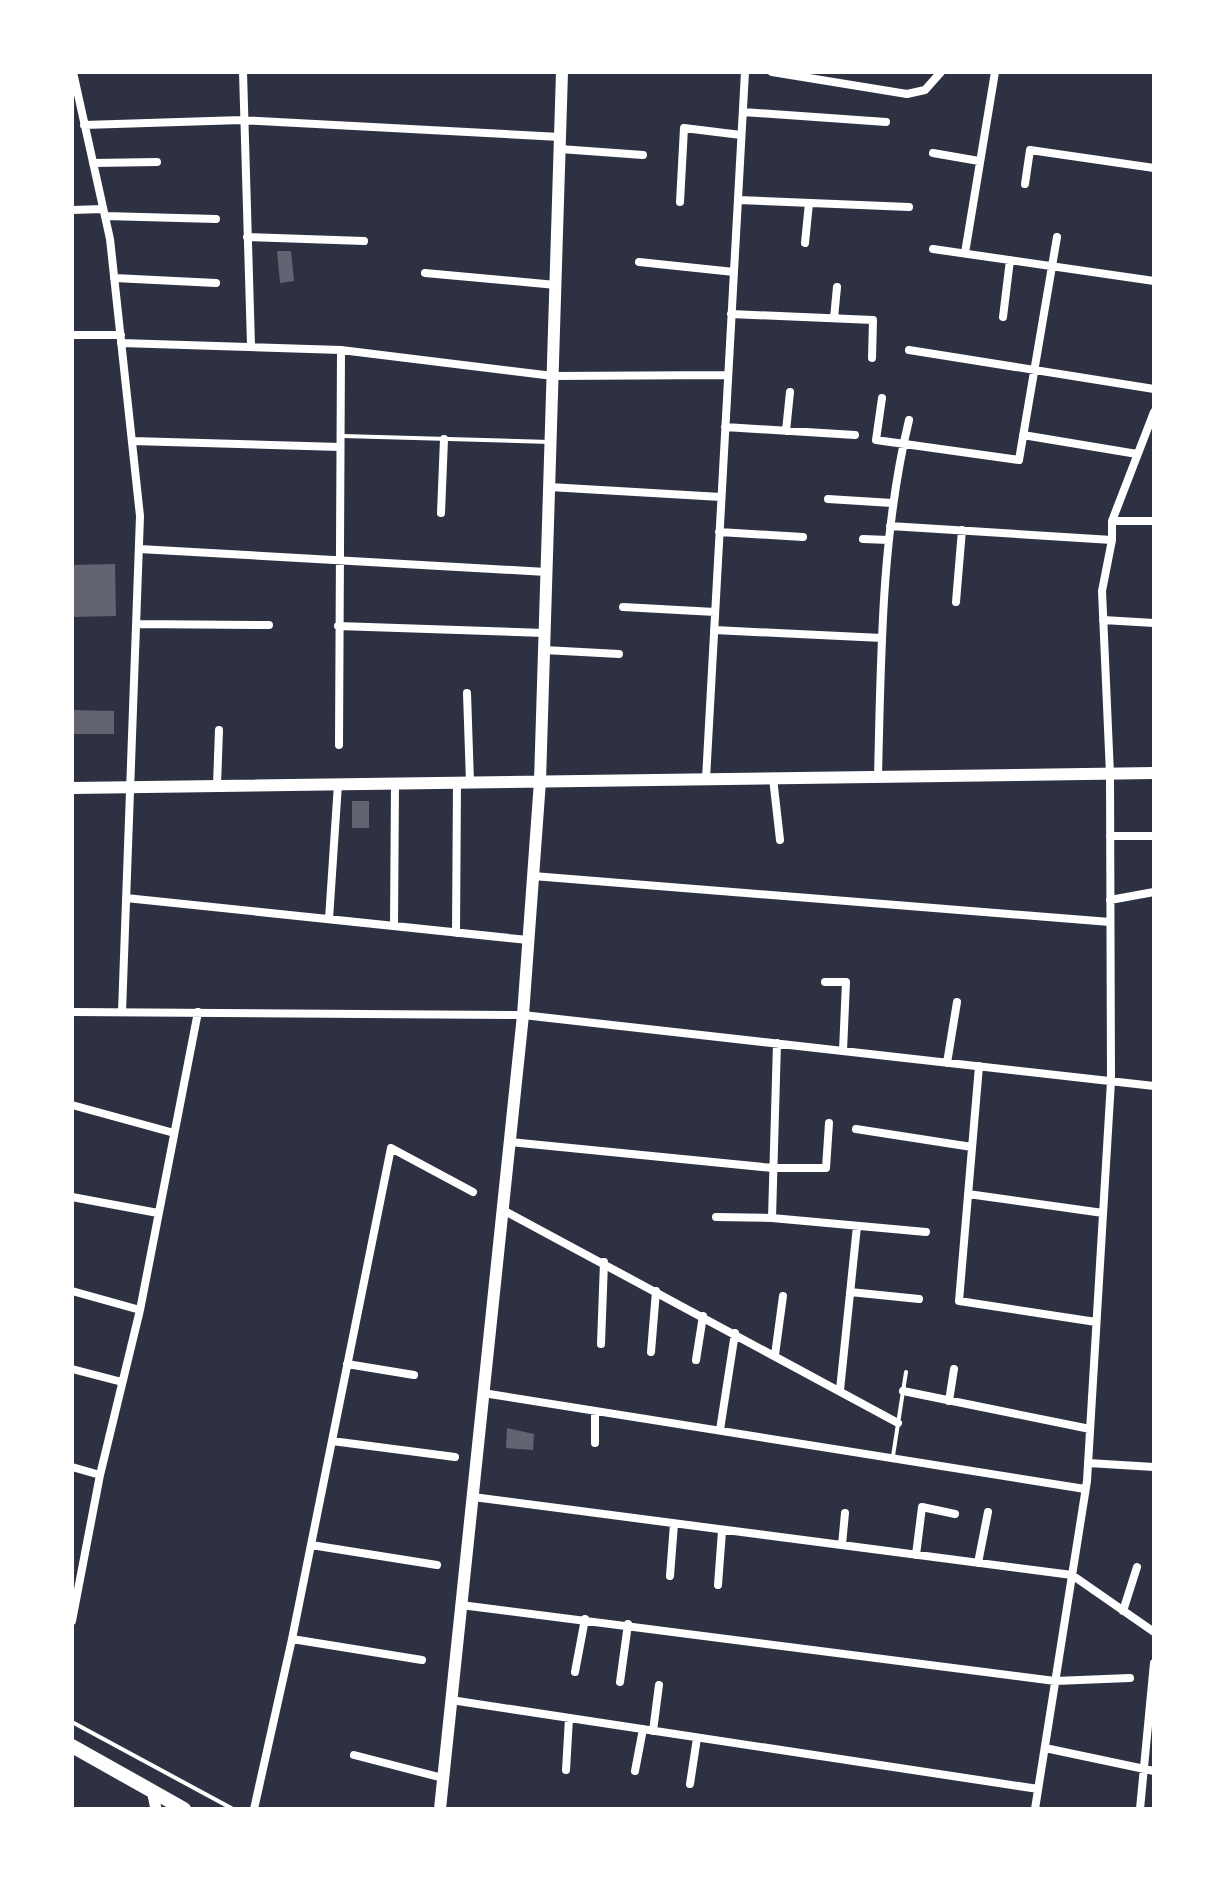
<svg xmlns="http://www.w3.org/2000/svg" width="1226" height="1881" font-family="'Noto Sans',sans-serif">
<rect width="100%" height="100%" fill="#2d3142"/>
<!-- building -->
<path fill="#626471" d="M277,251h14l3,30 -14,2z
M115,564l1,52 -44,1v-52z
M72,710l42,1v23h-42z
M352,801h17v27h-17z
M507,1428l27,6 -1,16 -27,-2z"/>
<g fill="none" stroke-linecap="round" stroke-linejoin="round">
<!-- service -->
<path stroke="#fff" stroke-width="4" d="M343,436l207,6
M893,1456l13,-84
M72,1722l161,87"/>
<!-- minor -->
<path stroke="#fff" stroke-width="8" d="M73,72l37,167 30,277 -18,496
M243,72l8,273
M772,72l135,22 18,-4 16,-18
M743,112l143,10
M84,125l158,-5 318,17
M560,149l83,6
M933,153l46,8
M93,163l64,-1
M1025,184l5,-34 124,18
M738,200l171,7
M680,202l4,-74 57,7
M72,210l31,-1
M105,216l111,3
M247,237l117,4
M805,243l4,-40
M933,249l221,32
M965,253l30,-181
M639,262l95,10
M425,273l131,12
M114,278l102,5
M731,314l142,6 -1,38
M1003,317l7,-57
M834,318l3,-31
M72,335h49
M121,343l220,7 212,26 175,-1
M909,350l245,39
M882,398l-6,42 143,20 38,-223
M725,427l130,8
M786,431l4,-39
M1023,435l114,19
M132,441l208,6
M549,487l172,10
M828,499l64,4
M441,513l3,-74
M1112,521h42
M890,526l222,14
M719,532l84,5
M863,539l26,1
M139,549l407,23
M956,602l6,-72
M623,607l92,5
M1103,620l51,3
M136,624l133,1
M338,626l206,7
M714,630l168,8
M544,650l75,4
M467,693l3,89
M339,745l2,-395
M878,777c3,-120 3,-241 31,-357
M773,778l7,62
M706,779l39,-707
M217,785l2,-55
M1110,836h44
M533,876l577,46
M126,898l402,42
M1110,900l44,-8
M329,919l9,-135
M394,926l1,-143
M456,933l1,-151
M825,982h21l-3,69
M72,1012l451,3 631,71
M947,1063l10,-61
M979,1066l-20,235 137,21
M72,1105l102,28
M856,1129l116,18
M510,1142l263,26h53l3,-45
M968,1194l135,19
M72,1197l86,16
M503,1210l395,213
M716,1217l56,1 154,14
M772,1218l5,-175
M72,1291l68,19
M850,1292l69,7
M601,1344l3,-82
M651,1352l5,-61
M775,1355l8,-59
M696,1360l7,-44
M347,1364l67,11
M72,1369l50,13
M840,1390l17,-164
M903,1391l187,38
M483,1393l602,96
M949,1401l5,-32
M720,1430l15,-97
M332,1441l123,16
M595,1443v-32
M1088,1463l66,4
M72,1467l28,8
M473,1497l599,78 82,57
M311,1545l126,20
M842,1545l3,-32
M916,1555l6,-48 33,7
M978,1563l10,-51
M670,1576l4,-52
M718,1585l4,-54
M461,1605l594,76 75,-3
M1123,1611l14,-44
M72,1621l28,-146 40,-165 58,-298
M292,1639l130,21
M575,1672l10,-53
M620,1682l8,-58
M451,1700l587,89
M653,1731l6,-46
M1045,1748l109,23
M354,1755l89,23
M566,1770l3,-52
M635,1771l8,-42
M690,1784l7,-46
M254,1809l38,-170 99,-491 82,44
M1035,1809l52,-328 24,-400 -1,-307 -8,-183 10,-51v-19l42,-109
M1140,1809l14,-146"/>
<!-- tertiary -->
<path stroke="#fff" stroke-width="11" d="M152,1790l4,19"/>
<!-- secondary -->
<path stroke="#fff" stroke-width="12" d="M72,788l1082,-15
M440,1809l83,-794 17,-234 22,-709"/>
<!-- primary -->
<path stroke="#fff" stroke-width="14" d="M72,1746l112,63"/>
</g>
<!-- border -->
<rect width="1226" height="1881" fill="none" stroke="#ffffff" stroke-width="148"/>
</svg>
